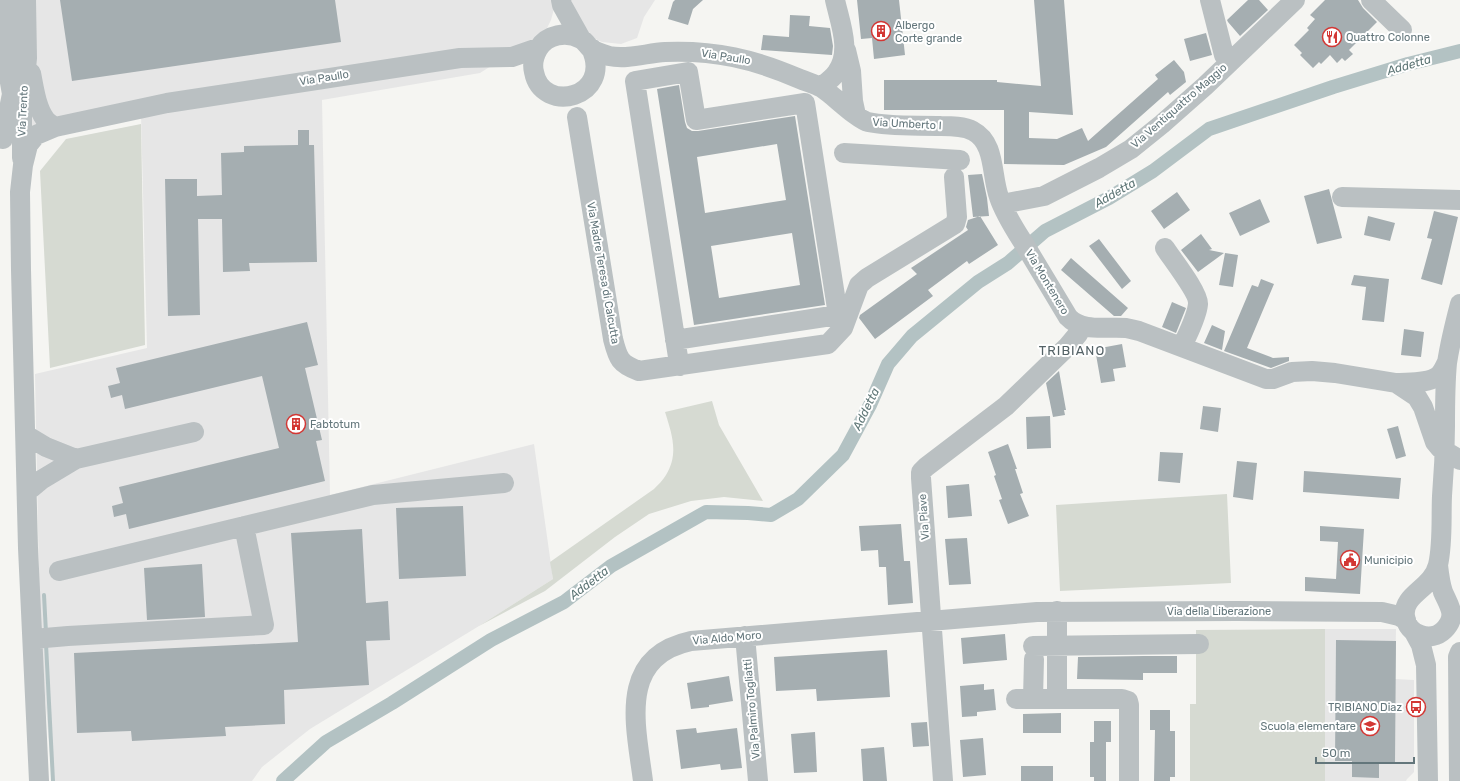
<svg xmlns="http://www.w3.org/2000/svg" width="1460" height="781" font-family="Rubik,sans-serif">
<rect width="100%" height="100%" fill="#f5f5f2"/>
<!-- built -->
<path fill="#e6e6e6" d="M17,0h638l-11,17 -7,21 -16,6 -19,-2 -14,-6 -33,-31 -4,15 -6,12 -65,41 -158,27 8,395 204,-51 19,135 -74,47 -169,103 -48,38 -10,14h-200l-12,-148 -5,-259 112,-26 -6,-234 -129,33z
M1325,629h71l-1,50 19,1v92l-7,7 -1,2h-81z"/>
<!-- green -->
<path fill="#d6dad2" d="M141,124l4,221 -95,23 -10,-197 26,-32z
M712,401l7,24 44,76 -39,-4 -33,4 -42,13 -34,23 -70,54 -66,35 74,-47 -3,-17 104,-73c4,-4 9,-9 12,-14 13,-21 6,-41 -1,-63z
M1227,494l4,89 -171,8 -4,-86z
M1325,629v152h-135v-77h6v-74z"/>
<g fill="none" stroke-linecap="round" stroke-linejoin="round">
<!-- stream -->
<path stroke="#b3c2c3" stroke-width="4" d="M44,595l2,38
M46,644l7,137"/>
<!-- canal -->
<path stroke="#b3c2c3" stroke-width="14" d="M283,781l43,-39 66,-39 99,-63 73,-38 47,-36 95,-54 42,1 23,2 27,-16 45,-44 27,-50 18,-41 24,-28 66,-54 30,-19 37,-32 64,-33 44,-27 56,-42 124,-42 75,-23 52,-13"/>
</g>
<!-- building -->
<path fill="#a5aeb1" fill-rule="evenodd" d="M60,0h275l6,42 -269,39z
M675,0h28l-10,9 -5,16 -20,-6 5,-17z
M857,0h42l6,55 -31,4 -2,-21 -11,1z
M1034,0h30l9,115 -44,-3v26l28,1 25,-11 6,13 70,-62 -3,-4 19,-15 10,12 2,10 -16,13 -2,-3 -62,55 -42,18 -60,-1v-54h-120v-30h113v2l44,4z
M1248,0h11l9,10 -28,26 -12,-14 -1,-2z
M1325,0h33l5,8 14,14 -28,28 4,4 -8,7 -3,-3 -5,5 -7,-8 -9,9 -2,-2 -6,6 -13,-13 2,-2 -8,-8 15,-15 -2,-2 8,-9 -5,-4z
M790,15l20,1 -1,10 21,2 3,18 -1,9 -71,-5 2,-15 26,2z
M1206,33l6,22 -22,6 -6,-22z
M679,85l6,37 2,6 5,3h6l97,-15 30,189 -131,20 -37,-236zM777,144l9,56 -81,13 -8,-56zM792,233l8,52 -81,13 -8,-52z
M298,130h11v15h5l3,117 -68,1 1,8 -27,1 -1,-53h-24l2,96 -32,1 -3,-137h32v17l25,-1 -1,-42 23,-1v-6l54,-1z
M982,174l5,24 2,18 -16,1 -5,-42z
M1329,189l13,49 -25,6 -13,-48z
M1177,192l13,18 -26,19 -13,-18z
M1260,199l10,23 -30,14 -11,-23z
M1434,211l24,6 -16,68 -21,-6 11,-40 -5,-1z
M980,216l18,29 -29,19 -2,-3 -39,29 5,6 -58,43 -16,-21 1,-3 57,-41 -6,-6 57,-38 -2,-3 2,-7z
M1368,216l27,7 -5,18 -26,-6z
M1201,234l11,15 -3,1 15,3 -26,19 -17,-22z
M1099,239l32,42 -9,8 -33,-43z
M1225,253l13,2 -5,32 -14,-2z
M1071,258l57,50 -7,8h-7l-53,-46z
M1354,275l35,4 -5,43 -22,-2 4,-33 -15,-2z
M1261,279l13,5 -27,64 26,10 16,-1v4l-18,7 -47,-17 28,-66 6,2z
M1172,302l14,6 -10,25 -14,-6z
M307,322l11,43 -13,3 17,72 -6,1 9,40 -196,48 -3,-15 -12,3 -2,-11 11,-3 -4,-16 160,-39 -17,-72 -137,33 -3,-14 -11,3 -3,-12 12,-3 -4,-15z
M1212,325l13,6 -3,19 -18,-7z
M1404,329l20,3 -3,25 -20,-2z
M1122,344l4,23 -13,2 2,12 -14,2 -6,-34z
M1059,371l7,39h-2l1,5 -12,2 -7,-34z
M1203,406l18,2 -3,24 -18,-3z
M1050,416l1,32 -24,1 -1,-32z
M1398,426l8,30 -10,3 -9,-30z
M1008,444l9,25h-2l8,24 -3,1 9,22 -21,8 -9,-24 3,-1 -8,-23 2,-1 -8,-23z
M1160,452l23,1 -3,30 -22,-2z
M1237,461l20,2 -4,37 -20,-3z
M1304,471l97,7 -2,21 -96,-7z
M969,484l3,32 -24,2 -2,-32z
M463,506l3,70 -67,3 -3,-71z
M901,524l3,37h6l3,42 -25,2 -2,-38h-7l-1,-17 -17,1 -2,-25z
M1320,526l44,3 -4,65 -55,-3v-14l31,2 2,-37 -18,-1z
M362,529l4,74 22,-2 2,39 -24,1 3,44 -85,5 1,34 -60,3 1,9 -94,5 -1,-10 -54,2 -3,-80 224,-11 -7,-109z
M967,538l4,46 -22,1 -4,-46z
M202,564l3,53 -58,3 -3,-52z
M1005,634l2,26 -44,4 -2,-26z
M1336,640l60,1 -1,121h-16v16l-27,-1v-16h-17z
M887,650l3,47 -73,4 -1,-12 -40,2 -2,-34z
M1144,656h33v17h-34v7l-66,-1 1,-22z
M729,676l4,25 -24,4v2l-18,2 -4,-26z
M984,684v6l10,-1 2,21 -19,2v4l-15,1 -2,-31z
M1150,710h20v21h5v46h-5v4h-16l1,-51h-5z
M1061,713v20h-38v-19z
M1094,721h17v21h-5v39h-12v-4h-4v-35h4z
M927,722l2,24 -16,1 -2,-24z
M696,728l1,5 40,-5 5,40 -21,2 -1,-6 -39,5 -5,-39z
M815,732l2,40 -23,1 -3,-39z
M983,738l3,37 -23,2 -3,-37z
M884,747l3,34h-24l-2,-32z
M1021,766h32v15h-32z"/>
<g fill="none" stroke-linecap="round" stroke-linejoin="round">
<!-- minor -->
<path stroke="#bac0c2" stroke-width="20" d="M561,0l1,5 19,34
M1210,0l14,55 6,7
M1371,0l31,30
M591,48c23,50 -49,67 -57,24 -2,-8 0,-16 4,-23 9,-15 29,-18 43,-10 4,2 6,6 9,9 4,3 13,6 19,8 18,4 38,-3 56,-4 50,-2 89,7 135,27 7,3 16,5 22,9 11,7 36,32 46,34 23,5 49,3 73,4 10,0 23,0 32,5 23,12 18,45 26,66 6,18 17,34 27,50 14,23 28,47 42,70 15,16 39,9 58,11 5,1 9,2 13,3l127,48h7l19,-7 20,-1 23,2 61,10 21,14 6,10 12,35 5,6 20,12
M846,50l5,21 2,30 3,14
M31,73c3,15 5,33 14,46 2,3 7,6 10,8
M821,87c5,-4 12,-9 16,-15 15,-21 3,-49 -2,-72
M577,117l36,222c5,20 7,25 26,32l189,-27 15,-16 16,-43 8,-7 88,-54 2,-7 -3,-40
M3,139l9,-45 -3,-17v-77
M844,153l116,7
M22,158v-50l5,-50 -1,-58
M1342,197l118,3
M1002,204l42,-8 55,-28 32,-19 31,-25 43,-38 90,-86
M1165,248c7,11 34,45 33,56 -1,13 -11,31 -16,43
M675,340l163,-25 -33,-212 -109,17 -8,-48 -53,9 43,276 2,9
M1396,383c13,-1 31,1 42,-7 4,-3 7,-10 9,-14
M26,435l20,12 30,12
M27,494l2,-4 12,-10 35,-21 118,-27
M1438,565c1,9 2,18 5,27 6,14 15,24 1,38 -13,13 -37,5 -39,-14 -3,-22 27,-27 33,-51 5,-22 3,-47 4,-69 2,-23 3,-46 3,-70 0,-21 0,-42 2,-63 3,-20 8,-40 13,-59
M59,571l314,-76 131,-12
M1057,611v87
M1414,632l7,13 5,20 2,116
M745,636l13,145
M33,639l35,-3 196,-11 -20,-99
M1033,646l166,-2
M1033,698l1,-39
M1016,699h106l6,2 1,4v76
M39,781l-11,-233 -7,-278 -1,-78 3,-27 5,-20 8,-10 19,-8 112,-24 293,-45 52,-1 26,-9
M643,781c-7,-55 -26,-124 48,-140l346,-29 199,-1 146,1 17,4 7,4
M943,781l-22,-303v-6l5,-5 80,-61 62,-60 10,-12 4,-8
M1459,781l-1,-124 2,-5"/>
</g>
<!-- icons -->
<defs>
<symbol id="building-ring" viewBox="-11 -11 22 22"><circle r="9.5" fill="#fff" stroke="#d33734" stroke-width="1.5"/><path d="M-4-6H4V6H1V3H-1V6H-4ZM-2.5-4.3h1.7v1.8h-1.7ZM.8-4.3h1.7v1.8H.8ZM-2.5-1h1.7V.8h-1.7ZM.8-1h1.7V.8H.8Z" fill="#d33734"/></symbol>
<symbol id="restaurant-ring" viewBox="-11 -11 22 22"><circle r="9.5" fill="#fff" stroke="#d33734" stroke-width="1.5"/><path d="M-5-6h1v4h1v-4h1v4h1v-4h1v5L-1.5 .5V6h-2V.5L-5-1ZM5-6V6H3V1.5H1.5Q1.5-4 5-6Z" fill="#d33734"/></symbol>
<symbol id="civic-ring" viewBox="-11 -11 22 22"><circle r="9.5" fill="#fff" stroke="#d33734" stroke-width="1.5"/><path d="M-.6-6.5H3V-4.5H.6V-3L4-1V1h2V6H-6V1h2V-1L-.6-3ZM-1.2 2.5V6h2.4V2.5Z" fill="#d33734"/></symbol>
<symbol id="bus-ring" viewBox="-11 -11 22 22"><circle r="9.5" fill="#fff" stroke="#d33734" stroke-width="1.5"/><path d="M-5-6H5V4H4V6H2V4H-2V6H-4V4H-5ZM-3.5-4V0h7V-4ZM-3.5 1.2v1.5H-2V1.2ZM2 1.2v1.5H3.5V1.2Z" fill="#d33734"/></symbol>
<symbol id="school-ring" viewBox="-11 -11 22 22"><circle r="9.5" fill="#fff" stroke="#d33734" stroke-width="1.5"/><path d="M0-5L7-2L0 1L-7-2ZM-4 1L0 2.5L4 1V4Q0 6-4 4Z" fill="#d33734"/></symbol>
</defs>
<g fill-rule="evenodd">
<use href="#building-ring" x="870" y="20" width="22" height="22"/>
<use href="#restaurant-ring" x="1321" y="26" width="22" height="22"/>
<use href="#building-ring" x="285" y="413" width="22" height="22"/>
<use href="#civic-ring" x="1339" y="549" width="22" height="22"/>
<use href="#bus-ring" x="1405" y="696" width="22" height="22"/>
<use href="#school-ring" x="1359" y="715" width="22" height="22"/>
</g>
<g text-anchor="middle" dominant-baseline="central" stroke-width="4" stroke-linejoin="round" paint-order="stroke">
<!-- poi labels -->
<g font-size="11" fill="#63767b" stroke="#fff" text-anchor="start">
<text x="895" y="25">Albergo<tspan x="895" dy="13">Corte grande</tspan></text>
<text x="1346" y="37">Quattro Colonne</text>
<text x="310" y="424">Fabtotum</text>
<text x="1364" y="560">Municipio</text>
<text x="1402" y="707" text-anchor="end">TRIBIANO Diaz</text>
<text x="1356" y="726" text-anchor="end">Scuola elementare</text>
</g>
<!-- street labels -->
<g font-size="11" fill="#63767b" stroke="#fff">
<text transform="translate(726 57) rotate(9)">Via Paullo</text>
<text transform="translate(324 78) rotate(-9)">Via Paullo</text>
<text transform="translate(1179 106) rotate(-41)">Via Ventiquattro Maggio</text>
<text transform="translate(23 111) rotate(-87)">Via Trento</text>
<text transform="translate(907 124) rotate(3)">Via Umberto I</text>
<text transform="translate(603 273) rotate(80)">Via Madre Teresa di Calcutta</text>
<text transform="translate(1047 282) rotate(59)">Via Montenero</text>
<text transform="translate(924 517) rotate(-94)">Via Piave</text>
<text x="1219" y="611">Via della Liberazione</text>
<text transform="translate(727 638) rotate(-5)">Via Aldo Moro</text>
<text transform="translate(752 709) rotate(-95)">Via Palmiro Togliatti</text>
</g>
<!-- water labels -->
<g font-size="12" font-style="italic" fill="#5e7676" stroke="#fff">
<text transform="translate(1409 65) rotate(-16)">Addetta</text>
<text transform="translate(1115 193) rotate(-30)">Addetta</text>
<text transform="translate(866 409) rotate(-64)">Addetta</text>
<text transform="translate(589 583) rotate(-37)">Addetta</text>
</g>
<!-- quarter labels -->
<g font-size="13" letter-spacing="1" fill="#546266" stroke="#fff">
<text x="1072" y="350">TRIBIANO</text>
</g>
</g>
<!-- scale -->
<path d="M1316 757v6h98v-6" fill="none" stroke="#63767b" stroke-width="2"/>
<text x="1322" y="757" font-size="12" fill="#63767b" stroke="#ffffff" stroke-width="3" paint-order="stroke">50 m</text>
</svg>
